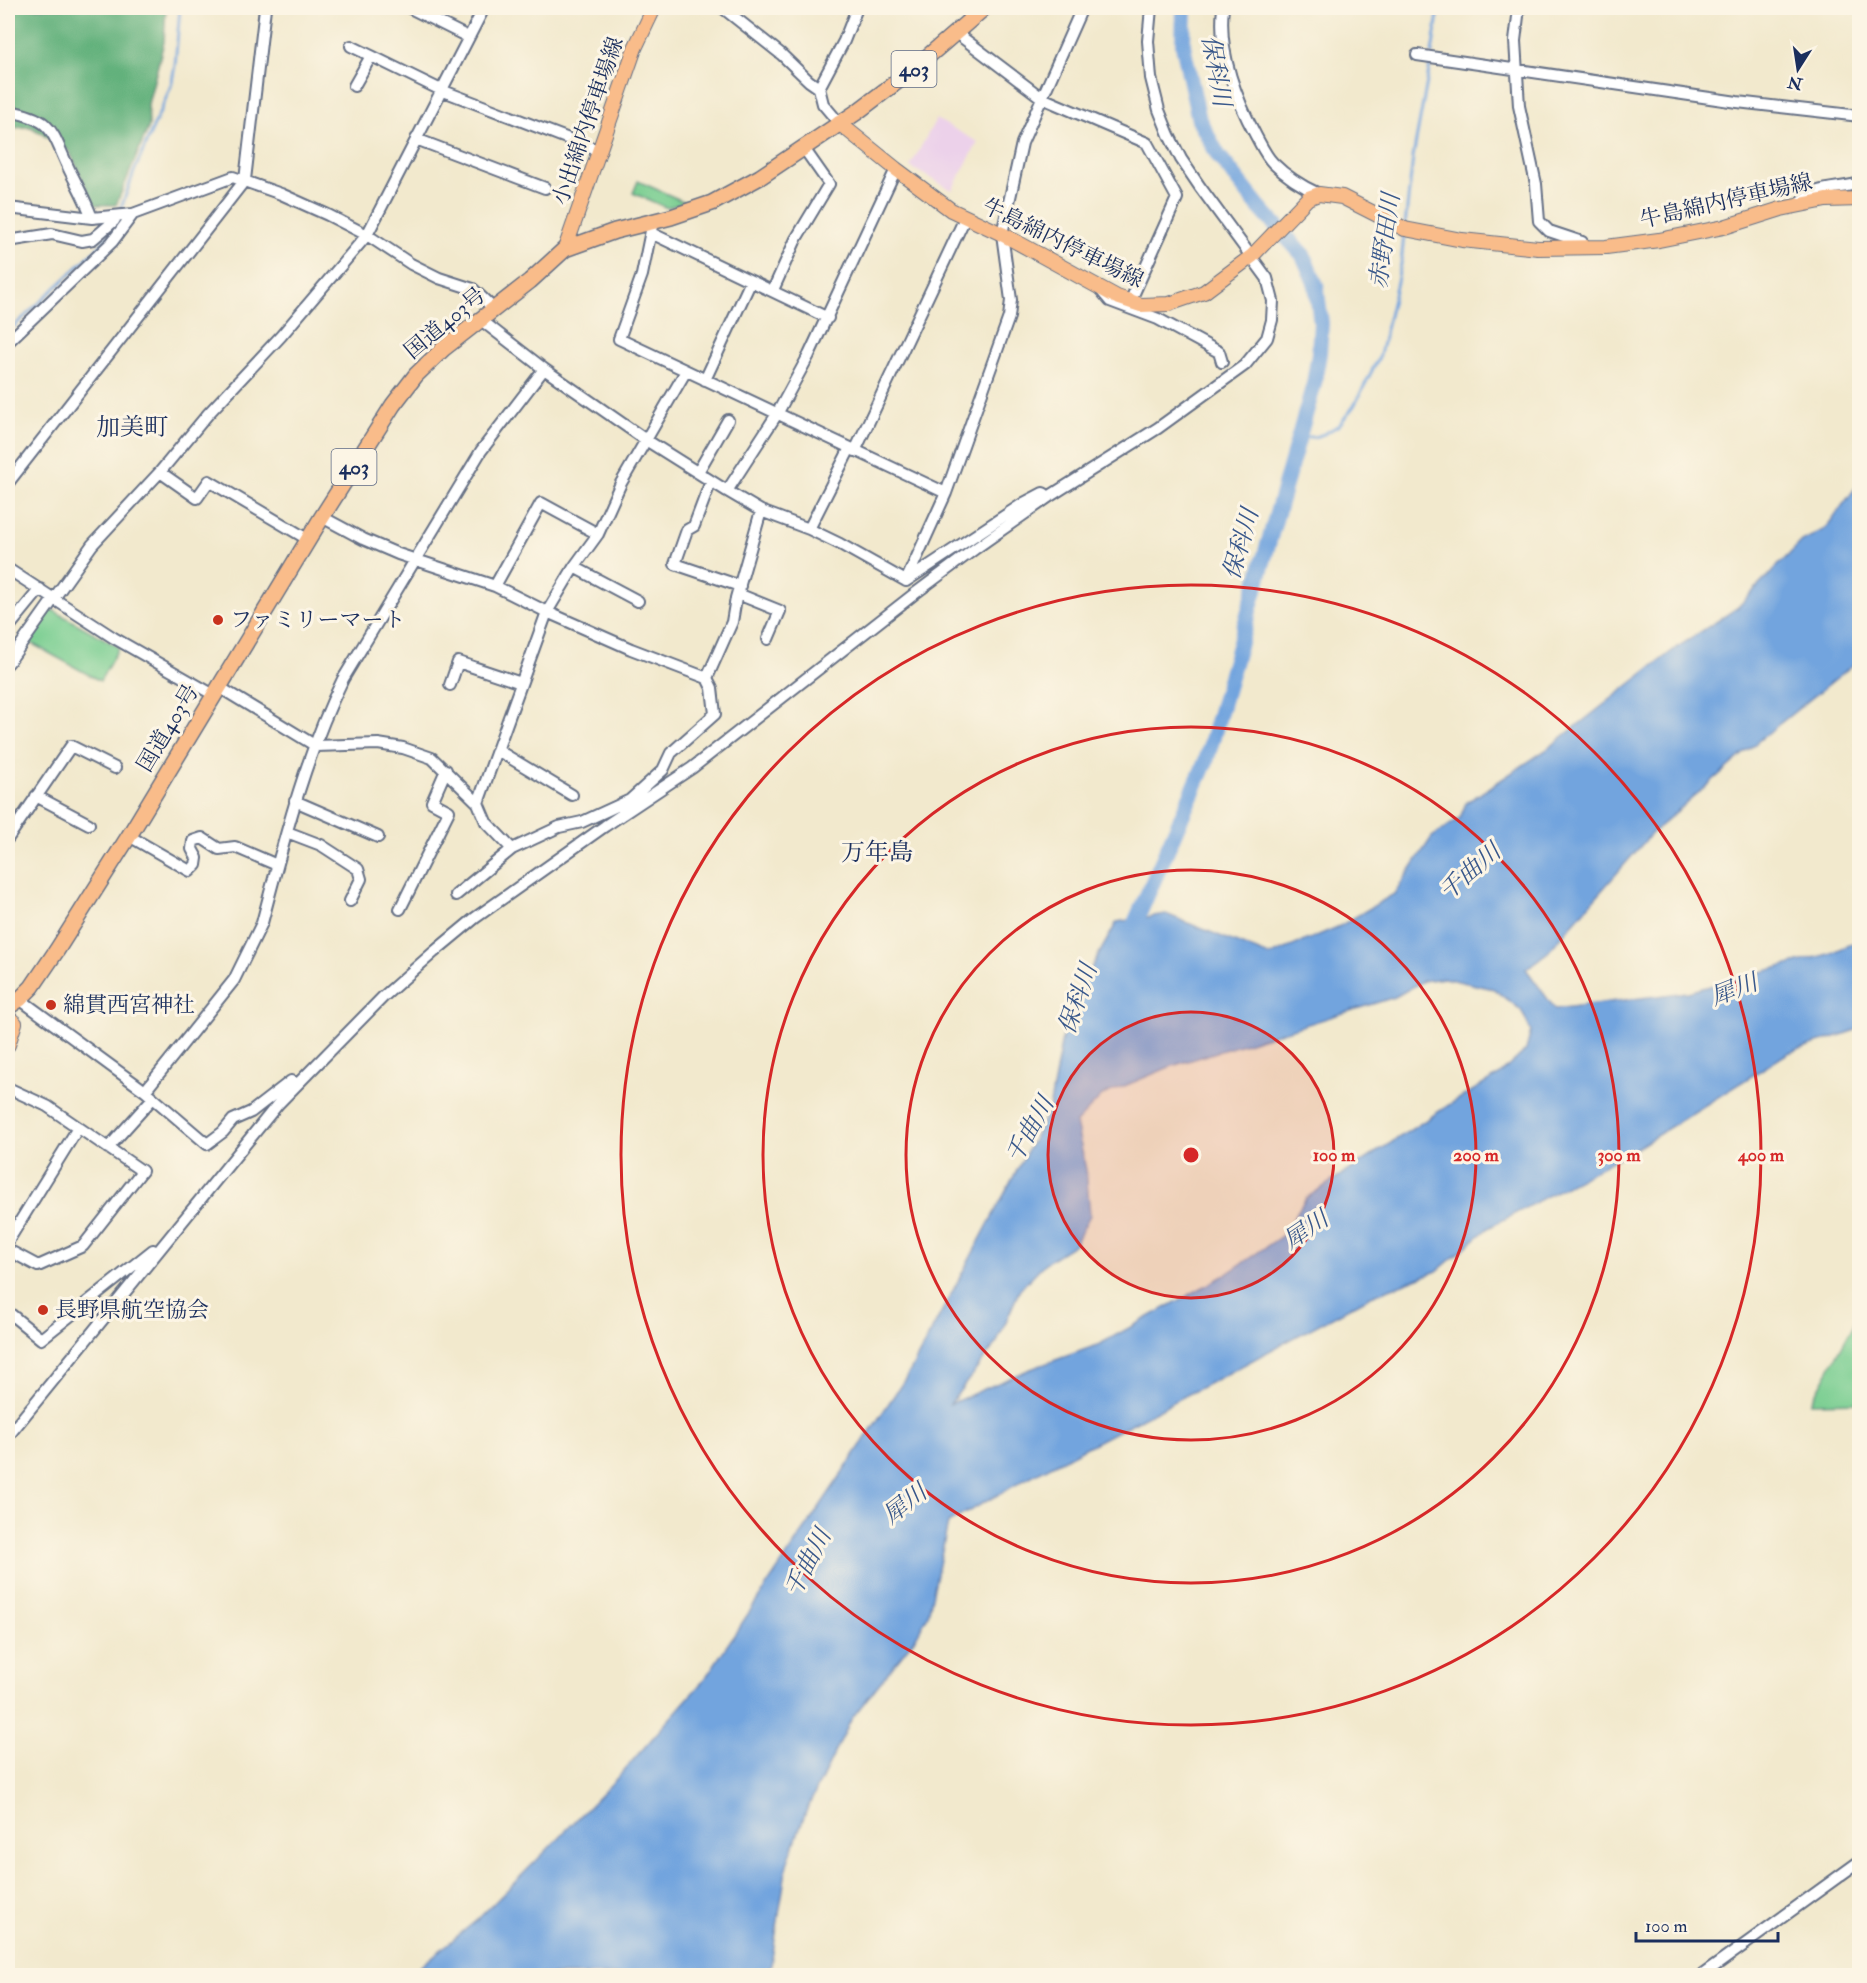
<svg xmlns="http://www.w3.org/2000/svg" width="1867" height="1983" font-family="'IM FELL Double Pica','Noto Serif JP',serif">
<rect width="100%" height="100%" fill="#fcf5e5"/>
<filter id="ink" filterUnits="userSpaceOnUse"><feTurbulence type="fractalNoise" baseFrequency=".0167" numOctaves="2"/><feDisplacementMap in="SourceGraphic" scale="12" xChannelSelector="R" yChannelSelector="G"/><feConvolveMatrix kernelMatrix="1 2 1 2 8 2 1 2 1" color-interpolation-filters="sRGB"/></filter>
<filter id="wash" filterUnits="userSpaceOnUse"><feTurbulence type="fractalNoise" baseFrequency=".008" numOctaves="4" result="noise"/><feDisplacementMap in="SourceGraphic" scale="24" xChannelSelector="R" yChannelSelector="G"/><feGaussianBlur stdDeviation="1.35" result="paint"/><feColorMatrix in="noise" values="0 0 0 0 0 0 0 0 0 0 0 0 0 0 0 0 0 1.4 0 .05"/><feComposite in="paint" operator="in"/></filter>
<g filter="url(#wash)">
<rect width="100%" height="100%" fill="#f2e9cd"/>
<!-- built -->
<path fill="#ecd1ea" d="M936,119l42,23 -26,48 -42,-23z"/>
<!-- green -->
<path fill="#79ce91" stroke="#4a7e78" stroke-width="1.5" d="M638,181l47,21 -18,6 -34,-15z
M49,608l70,39 -19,34 -73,-40z
M1859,1315v87l-48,1z"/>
<!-- forest -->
<path fill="#62b17b" stroke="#3e706c" stroke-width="1.5" d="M8,8h158l-2,34 -16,62 1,22 -33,79h-21l-26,-54 -38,-24 -23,1z"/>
<!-- water -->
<path fill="#72a4de" stroke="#466a9e" stroke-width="1.5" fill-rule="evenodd" d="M1859,483v177l-102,82 -105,91 -104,119 -22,17 29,40 133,-17 144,-39 27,-13v89l-71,24 -148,93 -152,82 -51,43 -66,25 -146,79 -201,105 -76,43 -20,92 -12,22 -64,81 -45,91 -20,55 -16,101 -7,10h-354l67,-55 65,-65 77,-79 85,-96 205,-307 140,-263 18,-99 50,-89 49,-8 103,42 71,-30 54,-32 38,-57 28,-19 6,-15 80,-53 130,-102 61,-40 65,-67 23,-12zM1444,978l50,11 27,21 10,21 -5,19 -27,25 -47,28 -146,95 -23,37 -58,40 -125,69 -72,26 -78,34 47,-62 23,-53 25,-26 30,-19 15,-29 -4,-45 -10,-47 27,-28 69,-29 223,-69 28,-16z"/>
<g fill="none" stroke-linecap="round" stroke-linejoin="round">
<!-- stream -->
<path stroke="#72a4de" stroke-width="3" d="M1432,53l7,-45
M120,211l14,-39 37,-86 4,-21 5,-57
M1405,225l8,-68 18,-97
M8,332l92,-86 12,-17
M1298,437h16l10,-3 15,-9 15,-19 26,-51 21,-91 3,-30"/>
<!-- river -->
<path stroke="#72a4de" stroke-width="16" d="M1128,939l78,-178 108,-377 5,-31 2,-30 -5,-38 -13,-30 -44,-48 -41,-52 -19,-35 -16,-75 1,-37"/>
</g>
</g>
<g filter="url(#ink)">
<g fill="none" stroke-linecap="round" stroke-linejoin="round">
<defs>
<path id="minor" d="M410,8l58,29
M723,8l58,46 28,27 10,7
M1223,8c-5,45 12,89 33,128 5,9 10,20 17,27 14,14 28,23 46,31
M1519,8l-4,33 4,65 17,78 3,37 10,10 33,11 3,5
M955,32l87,66 105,45 30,55 -47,104
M351,46l90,44 159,61
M1417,55l320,47 123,14
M354,86l17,-30
M8,111c47,8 43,21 62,60 8,16 16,30 22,47
M839,123l-16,-19 -4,-16 25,-47 13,-33
M416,139l129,49
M1799,205c13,-20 39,-15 61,-22
M8,208l84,10 41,-4 100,-37 48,17 47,21 39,20 44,29 28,14 34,11 22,21
M653,221l-11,54 -23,64 327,154
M651,233l177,85
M8,241l44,-7 30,7 11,-2 21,-18 3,-5
M1100,289l10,12 48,18 61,33 3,10
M773,290l23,-51 33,-55 -26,-37
M481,320l63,49 102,71 81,51 34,20 48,18 31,15 66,37
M8,342l104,-100 21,-28
M705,380l46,-99
M855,451l110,-233
M160,472l37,26 12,-17 100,59
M698,472l30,-52
M711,481l-17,45 -7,4 -12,34 65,22
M8,483l237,-303 20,-172
M727,491l50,-77 32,-59 87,-186
M809,529l41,-81
M574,567l64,34
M8,569l106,69 100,57
M906,581l40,-88 63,-176 2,-17 -9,-66 20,-91 60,-135
M906,581l118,-78 19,-10 2,1
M495,586l46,-83 57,31
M738,594l42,17 -12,28
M8,628l32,-39
M8,663l84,-118 68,-73 48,-58 73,-78 86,-101 117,-227
M707,678l25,-56 4,-24 25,-87
M450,685l8,-23 63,21
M219,687l97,59 62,-2 25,4 29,10 46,45 8,19 26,27 47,-22 23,-5 48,-22 33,-30 8,-17 44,-39 -3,-26 -5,-10 -76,-29 -84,-37 -52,-26 -97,-32 -35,-15 -41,-22
M497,750l75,45
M36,796l53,28
M295,801l83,36
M478,803l69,-191 27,-45 24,-33 23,-51 65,-112
M287,832l34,13 37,24 3,10 -11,22
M129,836l61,35 6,-6 1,-7 -5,-9 1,-8 9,-3 17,11 16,-2 42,18
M8,838l63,-92 44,22
M456,895l56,-46
M400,909l49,-98 -17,-9 14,-32
M25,1003l120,88 62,53 16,-12 10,-12 18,-8 40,-31 3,1
M8,1088l39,18 95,65 -59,75 -45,20 -30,-16
M145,1091l89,-111 28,-57c22,-83 43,-167 81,-244l138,-228 63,-82
M108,1148l45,-50
M8,1241l70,-113
M8,1312l33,27 112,-89
M8,1436l270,-332 105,-107 51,-45 41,-34 130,-92 87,-58 221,-173 63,-47 74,-52 108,-68 87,-63 22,-27 5,-18 1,-19 -6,-23 -67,-91 -19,-28 -12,-24 -10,-25 -8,-32 -3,-37 3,-33
M1701,1976l159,-115"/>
<path id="major" d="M839,123l57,46 55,41 51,24 115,63 24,8 28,-1 35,-12 48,-36 56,-58 11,-4 23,3 63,32 57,11 76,8 68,-1 53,-7 65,-13 57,-18 45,-9 34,-1
M565,249l70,-201 19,-40
M8,1017l7,6 -7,22"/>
<path id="highway" d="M8,1007l12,-8 12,-12 25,-37 72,-114 193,-319 71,-112 23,-30 27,-26 87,-68 35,-32 50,-18 56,-14 41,-14 48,-26 97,-65 54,-41 73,-63"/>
</defs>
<!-- minor casing -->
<use href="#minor" stroke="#667085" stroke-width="14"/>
<!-- major casing -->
<use href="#major" stroke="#667085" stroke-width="16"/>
<!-- highway casing -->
<use href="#highway" stroke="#667085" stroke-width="18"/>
<!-- minor -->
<use href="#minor" stroke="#fff" stroke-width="10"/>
<!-- major -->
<use href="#major" stroke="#f9bc8a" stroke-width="14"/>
<!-- highway -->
<use href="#highway" stroke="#f9bc8a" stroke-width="15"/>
</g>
</g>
<!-- distance rings -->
<circle cx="1191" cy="1155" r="143" fill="#d62828" fill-opacity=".12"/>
<g fill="none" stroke="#d62828" stroke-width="3">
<circle cx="1191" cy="1155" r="143"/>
<circle cx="1191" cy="1155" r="285"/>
<circle cx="1191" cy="1155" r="428"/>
<circle cx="1191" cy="1155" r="570"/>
</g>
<!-- markers -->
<g fill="#c8321e" stroke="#fcf5e5" stroke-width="2">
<circle cx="218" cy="620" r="6"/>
<circle cx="51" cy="1005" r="6"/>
<circle cx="43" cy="1310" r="6"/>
</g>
<g text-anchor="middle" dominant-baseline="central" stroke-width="6" stroke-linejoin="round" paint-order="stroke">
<!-- shield labels -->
<g fill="#fcf5e5" stroke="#5e6a86" stroke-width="1.5">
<rect x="891.5" y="51" width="45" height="36" rx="4.5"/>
<rect x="331.5" y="449" width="45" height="36" rx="4.5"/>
</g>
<g font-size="21" font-weight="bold" fill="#1b2f5e">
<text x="914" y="69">403</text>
<text x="354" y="467">403</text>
</g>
<!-- street labels -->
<g font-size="22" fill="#1b2f5e" stroke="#fcf5e5">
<text transform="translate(588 121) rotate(-71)">小出綿内停車場線</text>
<text transform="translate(1726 201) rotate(-13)">牛島綿内停車場線</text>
<text transform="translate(1063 243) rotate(26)">牛島綿内停車場線</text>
<text transform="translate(445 323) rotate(-40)">国道403号</text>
<text transform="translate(168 728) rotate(-59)">国道403号</text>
</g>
<!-- poi labels -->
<g font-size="22" fill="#1b2f5e" stroke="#fcf5e5" text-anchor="start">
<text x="230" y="620">ファミリーマート</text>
<text x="63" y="1005">綿貫西宮神社</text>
<text x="55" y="1310">長野県航空協会</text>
</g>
<!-- water labels -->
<g font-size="24" font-style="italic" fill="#39588b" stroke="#fcf5e5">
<text transform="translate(1216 71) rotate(80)">保科川</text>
<text transform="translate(1385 241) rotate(-82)">赤野田川</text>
<text transform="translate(1241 544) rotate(-74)">保科川</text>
<text transform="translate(1470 872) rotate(-41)">千曲川</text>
<text transform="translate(1734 990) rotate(-21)">犀川</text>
<text transform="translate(1078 999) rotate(-71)">保科川</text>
<text transform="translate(1030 1130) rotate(-61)">千曲川</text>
<text transform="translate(1306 1230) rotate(-34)">犀川</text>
<text transform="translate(905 1504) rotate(-38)">犀川</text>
<text transform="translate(808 1563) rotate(-63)">千曲川</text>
</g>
<!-- neighbourhood labels -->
<g font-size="24" fill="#1b2f5e" stroke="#fcf5e5">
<text x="132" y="427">加美町</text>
<text x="877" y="852">万年島</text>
</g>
</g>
<circle cx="1191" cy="1155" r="9" fill="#d62828" stroke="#fcf5e5" stroke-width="3"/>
<g font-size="18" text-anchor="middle" font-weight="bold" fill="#d62828" stroke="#fcf5e5" stroke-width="6" stroke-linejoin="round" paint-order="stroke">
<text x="1334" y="1161">100 m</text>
<text x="1476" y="1161">200 m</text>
<text x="1619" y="1161">300 m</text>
<text x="1761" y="1161">400 m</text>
</g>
<!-- margin -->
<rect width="1867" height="1983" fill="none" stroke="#fcf5e5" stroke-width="30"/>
<!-- north arrow -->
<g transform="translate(1798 69) rotate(192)" stroke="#fcf5e5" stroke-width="4.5" paint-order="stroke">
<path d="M0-4.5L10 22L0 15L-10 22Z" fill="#1b2f5e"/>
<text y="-9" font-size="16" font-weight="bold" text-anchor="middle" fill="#1b2f5e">N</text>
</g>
<!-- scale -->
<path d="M1636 1932v9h142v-9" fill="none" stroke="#1b2f5e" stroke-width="3"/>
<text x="1645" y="1932" font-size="18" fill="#1b2f5e" stroke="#fcf5e5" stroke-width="4.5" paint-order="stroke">100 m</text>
</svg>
